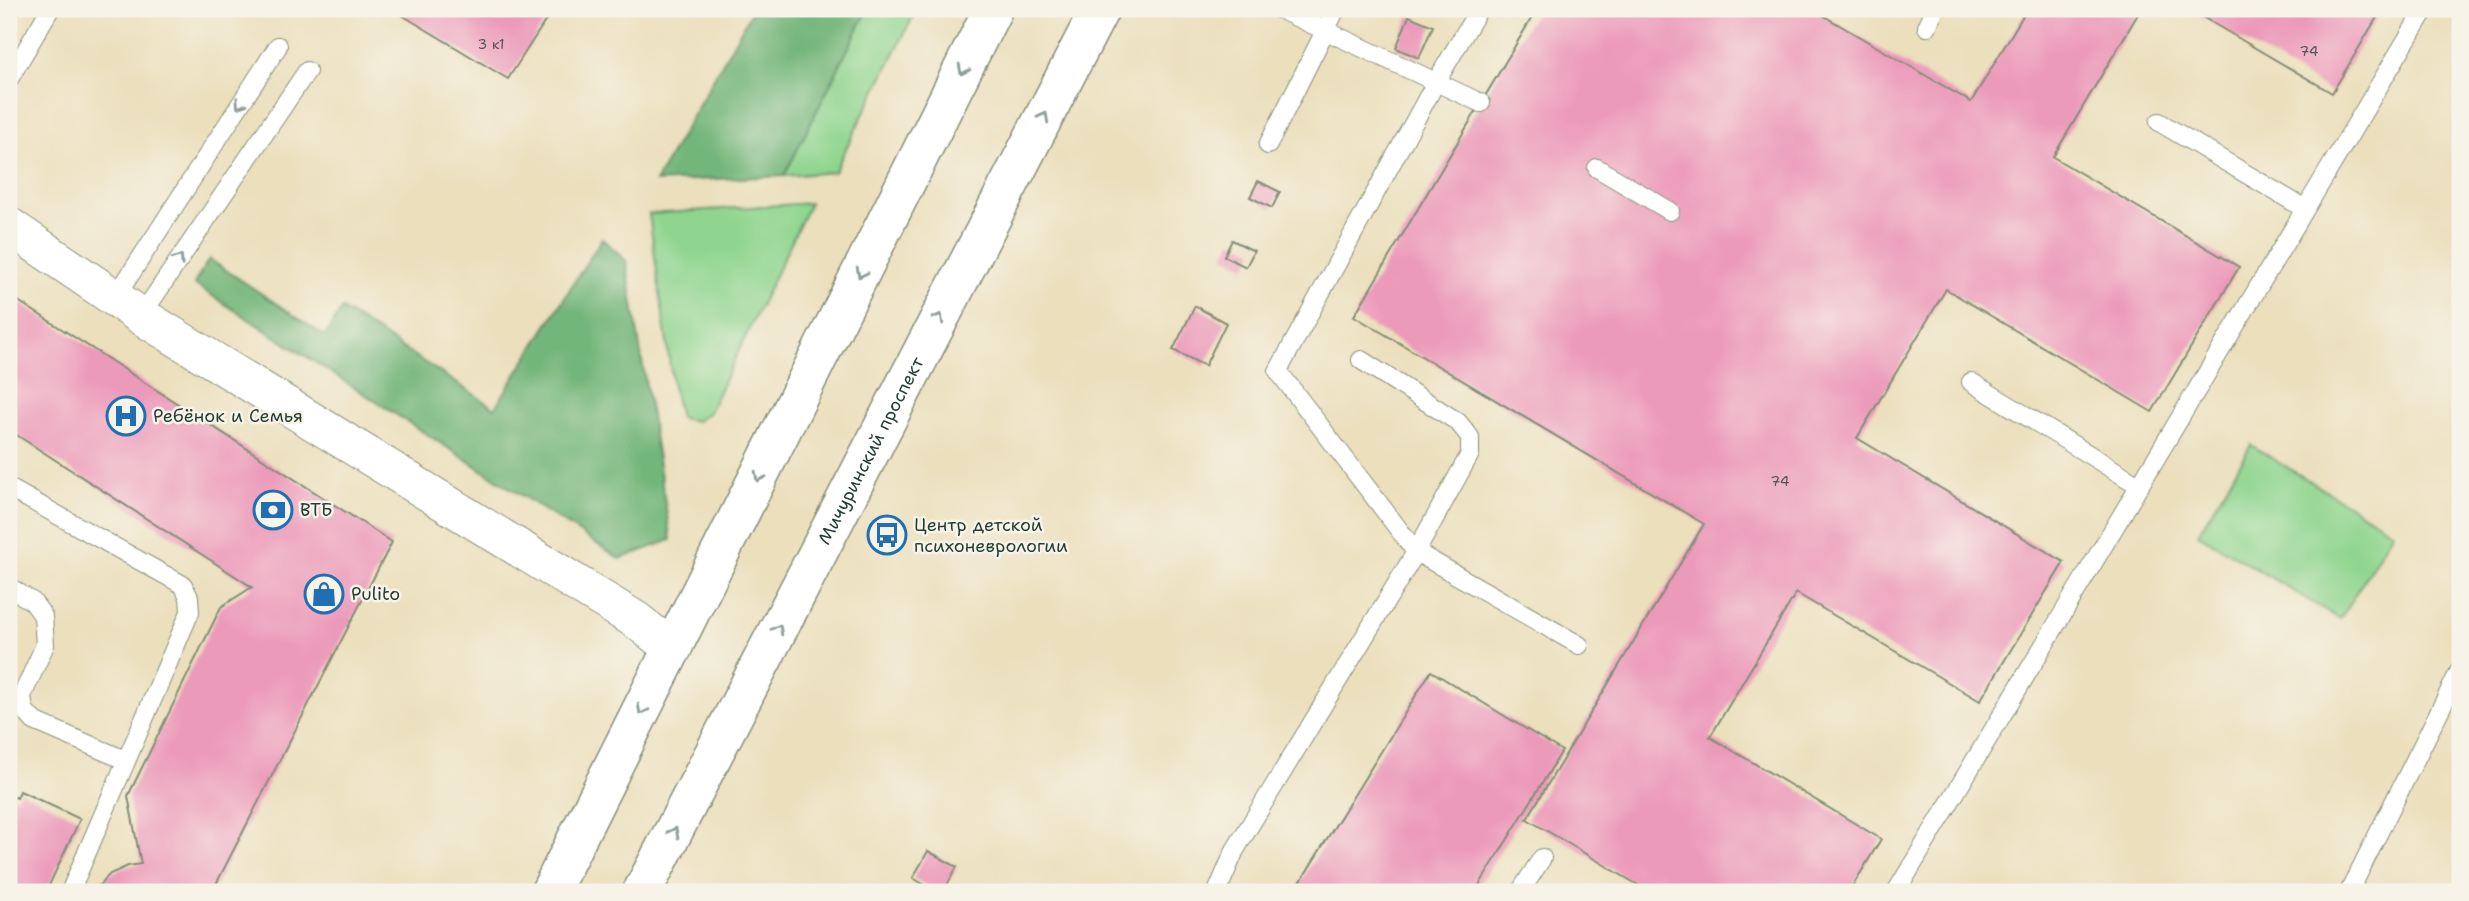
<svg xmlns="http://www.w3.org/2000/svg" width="2469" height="901" font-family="'Shantell Sans',sans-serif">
<rect width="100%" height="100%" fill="#f7f3e8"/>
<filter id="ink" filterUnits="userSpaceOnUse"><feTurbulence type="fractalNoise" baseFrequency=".0143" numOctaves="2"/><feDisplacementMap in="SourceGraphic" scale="14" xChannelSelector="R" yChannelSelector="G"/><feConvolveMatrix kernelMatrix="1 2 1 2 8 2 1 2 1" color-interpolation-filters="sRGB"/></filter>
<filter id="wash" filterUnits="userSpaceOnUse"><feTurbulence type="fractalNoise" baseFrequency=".00686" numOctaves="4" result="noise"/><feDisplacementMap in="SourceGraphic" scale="28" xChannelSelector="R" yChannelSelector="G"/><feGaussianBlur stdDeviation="1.57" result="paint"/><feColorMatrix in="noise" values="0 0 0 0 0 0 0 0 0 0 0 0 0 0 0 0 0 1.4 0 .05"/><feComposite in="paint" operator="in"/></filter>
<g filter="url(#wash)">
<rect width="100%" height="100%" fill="#ebdfbc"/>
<!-- green -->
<path fill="#8fd58f" stroke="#578962" stroke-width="2" d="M868,9h49l-83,163 -50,4z
M810,203l-101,209 -12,9 -17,-3 -7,-31 -24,-173z
M2251,445l142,87 -53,87 -142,-85z"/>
<!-- forest -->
<path fill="#73b67a" stroke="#497a57" stroke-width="2" d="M753,9h115l-84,167 -129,6z
M602,238l24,23 45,279 -51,19 -426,-275 15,-25 116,77 17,-27 153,99z"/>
<g id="blocks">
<!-- building -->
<path fill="#ec9aba" d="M392,9h161l-45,70z
M1537,9h275l159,93 56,-93h114l-88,148 186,110 -87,145 -206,-123 -89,149 207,124 -84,139 -184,-108 -86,144 171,102 -32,53h-199l-123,-73 177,-295 -350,-208z
M2189,9h193l-50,84z
M1409,16l24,10 -14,32 -23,-10z
M1258,181l22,11 -8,16 -22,-11z
M1232,240l22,11 -8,16 -22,-11z
M9,295l383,247 -180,350h-119l17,-18 18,-8 13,-2 -13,-68 93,-189 31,-20 -243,-157z
M1195,306l31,17 -21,43 -32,-16z
M1431,671l131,80 -87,141h-181z
M20,791l60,28 -34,73h-37v-97l8,3z
M928,851l29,16 -14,25h-6l-24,-14z"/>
</g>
</g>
<g filter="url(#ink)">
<use href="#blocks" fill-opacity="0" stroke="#858e78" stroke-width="2"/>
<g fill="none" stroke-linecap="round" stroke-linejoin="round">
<defs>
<path id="service" d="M1279,9l202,94
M1479,9l-43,73 -158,289 138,181 163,93
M1927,27l8,-18
M9,79l41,-70
M2159,122l146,87
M1268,145l68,-136
M1597,168l73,43
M115,298l163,-252
M141,316l166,-245
M1971,382l169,104
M9,488l174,97 6,12 1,15 -120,280
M9,587l24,15 10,14 2,29 -23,51 2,14 10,11 91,39
M1217,892l18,-42 181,-298 54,-98v-17l-12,-15 -97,-62
M1520,892l22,-34
M1896,892l529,-883
M2349,892l111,-222"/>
<path id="minor" d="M9,226l132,90 495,304 37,29"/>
<g id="primary">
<path d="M550,892l443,-883"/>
<path id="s1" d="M642,892l458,-883"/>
</g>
</defs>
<!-- service casing -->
<use href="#service" stroke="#858e78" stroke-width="20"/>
<!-- minor casing -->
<use href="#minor" stroke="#858e78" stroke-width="39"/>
<!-- primary casing -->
<use href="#primary" stroke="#858e78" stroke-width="41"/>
<!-- service -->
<use href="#service" stroke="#fff" stroke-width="18"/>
<!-- minor -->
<use href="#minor" stroke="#fff" stroke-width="37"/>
<!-- primary -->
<use href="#primary" stroke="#fff" stroke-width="38"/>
</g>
<!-- one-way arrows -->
<defs><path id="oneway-chevron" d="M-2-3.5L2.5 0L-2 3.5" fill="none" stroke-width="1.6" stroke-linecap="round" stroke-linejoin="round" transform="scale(1.75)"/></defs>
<g stroke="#8f9e9a">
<use href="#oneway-chevron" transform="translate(963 70) rotate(117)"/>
<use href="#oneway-chevron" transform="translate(240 104) rotate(123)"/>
<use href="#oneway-chevron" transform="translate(1044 117) rotate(-62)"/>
<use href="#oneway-chevron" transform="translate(179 259) rotate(-56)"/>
<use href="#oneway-chevron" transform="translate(861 273) rotate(117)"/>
<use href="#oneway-chevron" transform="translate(939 318) rotate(-62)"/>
<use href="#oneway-chevron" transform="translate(759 477) rotate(117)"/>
<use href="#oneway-chevron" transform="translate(778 629) rotate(-63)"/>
<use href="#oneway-chevron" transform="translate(642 710) rotate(117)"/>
<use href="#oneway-chevron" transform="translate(674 832) rotate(-63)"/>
</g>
</g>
<!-- icons -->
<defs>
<symbol id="hospital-ring" viewBox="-11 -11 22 22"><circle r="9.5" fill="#f7f3e8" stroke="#1f6fb2" stroke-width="1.5"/><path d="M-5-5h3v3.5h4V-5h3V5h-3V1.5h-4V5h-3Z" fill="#1f6fb2"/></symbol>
<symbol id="bank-ring" viewBox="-11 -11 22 22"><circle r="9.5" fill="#f7f3e8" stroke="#1f6fb2" stroke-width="1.5"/><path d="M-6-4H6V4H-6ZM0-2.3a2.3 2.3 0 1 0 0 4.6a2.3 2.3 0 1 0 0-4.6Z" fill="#1f6fb2"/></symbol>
<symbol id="bus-ring" viewBox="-11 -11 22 22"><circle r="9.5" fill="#f7f3e8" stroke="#1f6fb2" stroke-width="1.5"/><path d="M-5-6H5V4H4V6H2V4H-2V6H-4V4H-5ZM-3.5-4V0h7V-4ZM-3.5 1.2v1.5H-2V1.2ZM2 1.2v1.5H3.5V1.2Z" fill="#1f6fb2"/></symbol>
<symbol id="shop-ring" viewBox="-11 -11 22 22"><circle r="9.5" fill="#f7f3e8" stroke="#1f6fb2" stroke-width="1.5"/><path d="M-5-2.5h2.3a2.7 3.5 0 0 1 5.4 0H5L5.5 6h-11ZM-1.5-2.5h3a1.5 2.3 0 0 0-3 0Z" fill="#1f6fb2"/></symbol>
</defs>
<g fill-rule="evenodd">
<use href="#hospital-ring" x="104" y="394" width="44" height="44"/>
<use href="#bank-ring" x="251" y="488" width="44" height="44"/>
<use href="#bus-ring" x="865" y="513" width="44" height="44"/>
<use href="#shop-ring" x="302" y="572" width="44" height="44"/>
</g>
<g text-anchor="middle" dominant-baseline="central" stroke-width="5" stroke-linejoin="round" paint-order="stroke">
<!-- number labels -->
<g font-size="14" fill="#525456">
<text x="491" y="44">3 к1</text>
<text x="2309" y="51">74</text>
<text x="1780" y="481">74</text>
</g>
<!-- poi labels -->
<g font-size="18" fill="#1f3d34" stroke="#f7f3e8" text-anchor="start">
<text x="153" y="416">Ребёнок и Семья</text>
<text x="300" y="510">ВТБ</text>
<text x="914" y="525">Центр детской<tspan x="914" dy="21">психоневрологии</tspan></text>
<text x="351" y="594">Pulito</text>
</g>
<!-- street labels -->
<g font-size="18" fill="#1f3d34" stroke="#f7f3e8">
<text stroke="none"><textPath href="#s1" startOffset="497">Мичуринский проспект</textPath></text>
</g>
</g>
<!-- margin -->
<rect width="2469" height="901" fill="none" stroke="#f7f3e8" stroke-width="35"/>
</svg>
